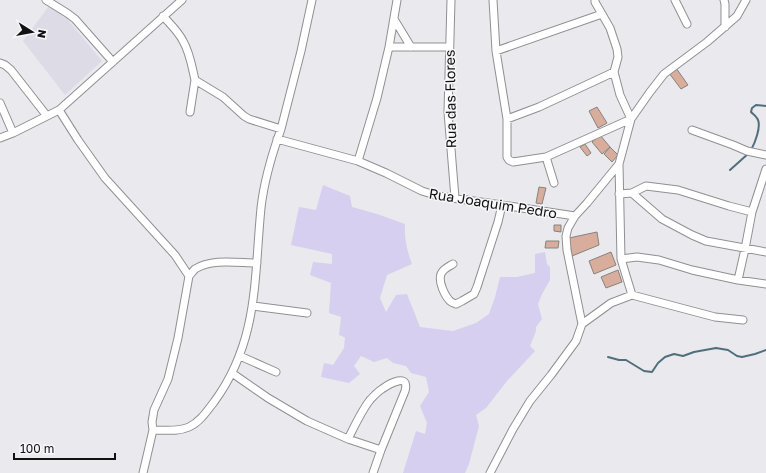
<svg xmlns="http://www.w3.org/2000/svg" width="766" height="473" font-family="'Golos Text',sans-serif">
<rect width="100%" height="100%" fill="#eae9ed"/>
<!-- built -->
<path fill="#dddbe6" d="M49,6l15,9 38,46 -37,34 -42,-54z"/>
<!-- green -->
<path fill="#d6cfef" d="M323,185l27,11 2,11 25,7 28,10c-1,14 2,27 7,40l-25,11 -7,23 6,14 10,-17 11,-1 13,33 33,4 23,-8 13,-9 6,-17 5,-20h17l18,-4v-19l10,-2 2,12 3,3v13l-8,14 -4,10 4,15 -6,8v4l-6,15 5,5 -28,30 -21,27 -10,7 3,11 -10,38 -4,9h-62l13,-42 9,3 2,-11 -7,-17 9,-14 -3,-15 -15,-4 -5,-7 -13,-3 -6,-5 -13,4 -13,-6 -7,10 6,8 -11,9 -28,-6 3,-14 9,2 11,-17 1,-10 -3,-2 -3,-1 2,-18 -12,-4 2,-30 -21,-8 3,-13 19,2v-10l-41,-9 8,-38 17,3z"/>
<g fill="none" stroke-linecap="round" stroke-linejoin="round">
<!-- stream -->
<path stroke="#4f6f7c" stroke-width="2" d="M751,150c4,-7 10,-23 7,-30 -1,-3 -5,-6 -7,-8l1,-4 4,-3 10,1
M730,170l19,-17
M608,357l11,3h7l18,11 8,1 6,-9 7,-6 9,-3 9,2 11,-4 22,-4 12,2 9,6 5,1 13,-3 11,-4"/>
</g>
<!-- building -->
<path fill="#d9ad9b" stroke="#868280" d="M676,68l12,17 -7,4 -12,-16z
M597,107l10,16 -9,5 -9,-17z
M600,135l10,12 -8,7 -10,-12z
M585,144l6,9 -4,3 -7,-9z
M610,147l8,8 -6,7 -8,-8z
M539,187l7,1 -4,16 -6,-1z
M554,225h7v7l-7,-1z
M597,232l2,13 -27,11 -3,-18z
M546,241h13l-1,7h-13z
M611,252l5,13 -22,9 -5,-13z
M618,270l4,12 -16,6 -5,-11z"/>
<g fill="none" stroke-linecap="round" stroke-linejoin="round">
<defs>
<path id="minor" d="M46,0l21,13 8,6 38,43
M451,0l-3,112 7,86
M493,0l3,51 11,68v38l2,3 4,2 33,-5 85,-38 -11,-24 -6,-23 4,-15 -1,-8 -7,-21 -15,-26v-2
M675,0l12,24
M724,0l1,4v23
M163,16c7,8 15,15 20,25 7,12 9,26 12,39l28,17 21,19 5,3 32,10
M394,19l17,28
M389,47h60
M496,51l106,-37
M0,63l5,2 6,5 36,46
M0,103l13,30
M59,110l19,30 27,38 70,77 14,21
M190,112l5,-32
M507,119l32,-12 75,-35
M692,130l41,15 14,6 19,4
M0,138l13,-5 46,-23 123,-110
M277,139l81,22 28,12 36,18 16,5 64,9 73,11
M546,157l8,26
M358,161l19,-63 12,-51 8,-47
M632,193l30,26 30,16 14,6 60,11
M619,194l13,-1 14,-7 32,4 51,16 23,6
M621,259l16,-2 22,3 33,10 46,10 28,4
M453,264c-5,3 -10,5 -12,10 -3,8 4,22 9,27 2,2 4,2 6,3l6,-3 12,-7 3,-7 21,-65 4,-17
M738,280l7,-31 7,-37 14,-43
M632,295l-11,-36 -2,-95 12,-45 19,-27 14,-18 43,-32 30,-26 9,-16
M253,306l54,7
M582,324l-15,-74 -1,-14 2,-8 7,-12 12,-13 32,-39
M582,324l29,-21 21,-8 83,22 28,3
M240,356l36,16
M232,373l36,25 39,23 41,18 33,11
M153,430c12,0 25,2 36,-3 11,-5 18,-16 25,-25 45,-61 40,-124 47,-194 3,-27 11,-54 20,-79l20,-78 11,-51
M348,439c6,-12 14,-29 22,-39 4,-4 7,-8 12,-11 7,-5 28,-17 23,2l-24,59 -8,23
M143,473l10,-43 -1,-8 2,-12 14,-31 10,-41 11,-62c2,-2 4,-5 6,-7 17,-11 44,-6 62,-6
M490,473l23,-44 17,-28 21,-26 25,-34 6,-17"/>
</defs>
<!-- minor casing -->
<use href="#minor" stroke="#908f93" stroke-width="9"/>
<!-- minor -->
<use href="#minor" stroke="#fff" stroke-width="7"/>
</g>
<g text-anchor="middle" dominant-baseline="central" stroke-width="3" stroke-linejoin="round" paint-order="stroke">
<!-- street labels -->
<g font-size="14" fill="#111112" stroke="#f7f6fa">
<text transform="translate(450 99) rotate(-91)">Rua das Flores</text>
<text transform="translate(493 203) rotate(9)">Rua Joaquim Pedro</text>
</g>
</g>
<!-- north arrow -->
<g transform="translate(32 32) rotate(101)" stroke="#f7f6fa" stroke-width="3" paint-order="stroke">
<path d="M0-3L7 15L0 10L-7 15Z" fill="#111112"/>
<text y="-6" font-size="11" font-weight="bold" text-anchor="middle" fill="#111112">N</text>
</g>
<!-- scale -->
<path d="M14 453v6h101v-6" fill="none" stroke="#111112" stroke-width="2"/>
<text x="20" y="453" font-size="12" fill="#111112" stroke="#f7f6fa" stroke-width="3" paint-order="stroke">100 m</text>
</svg>
